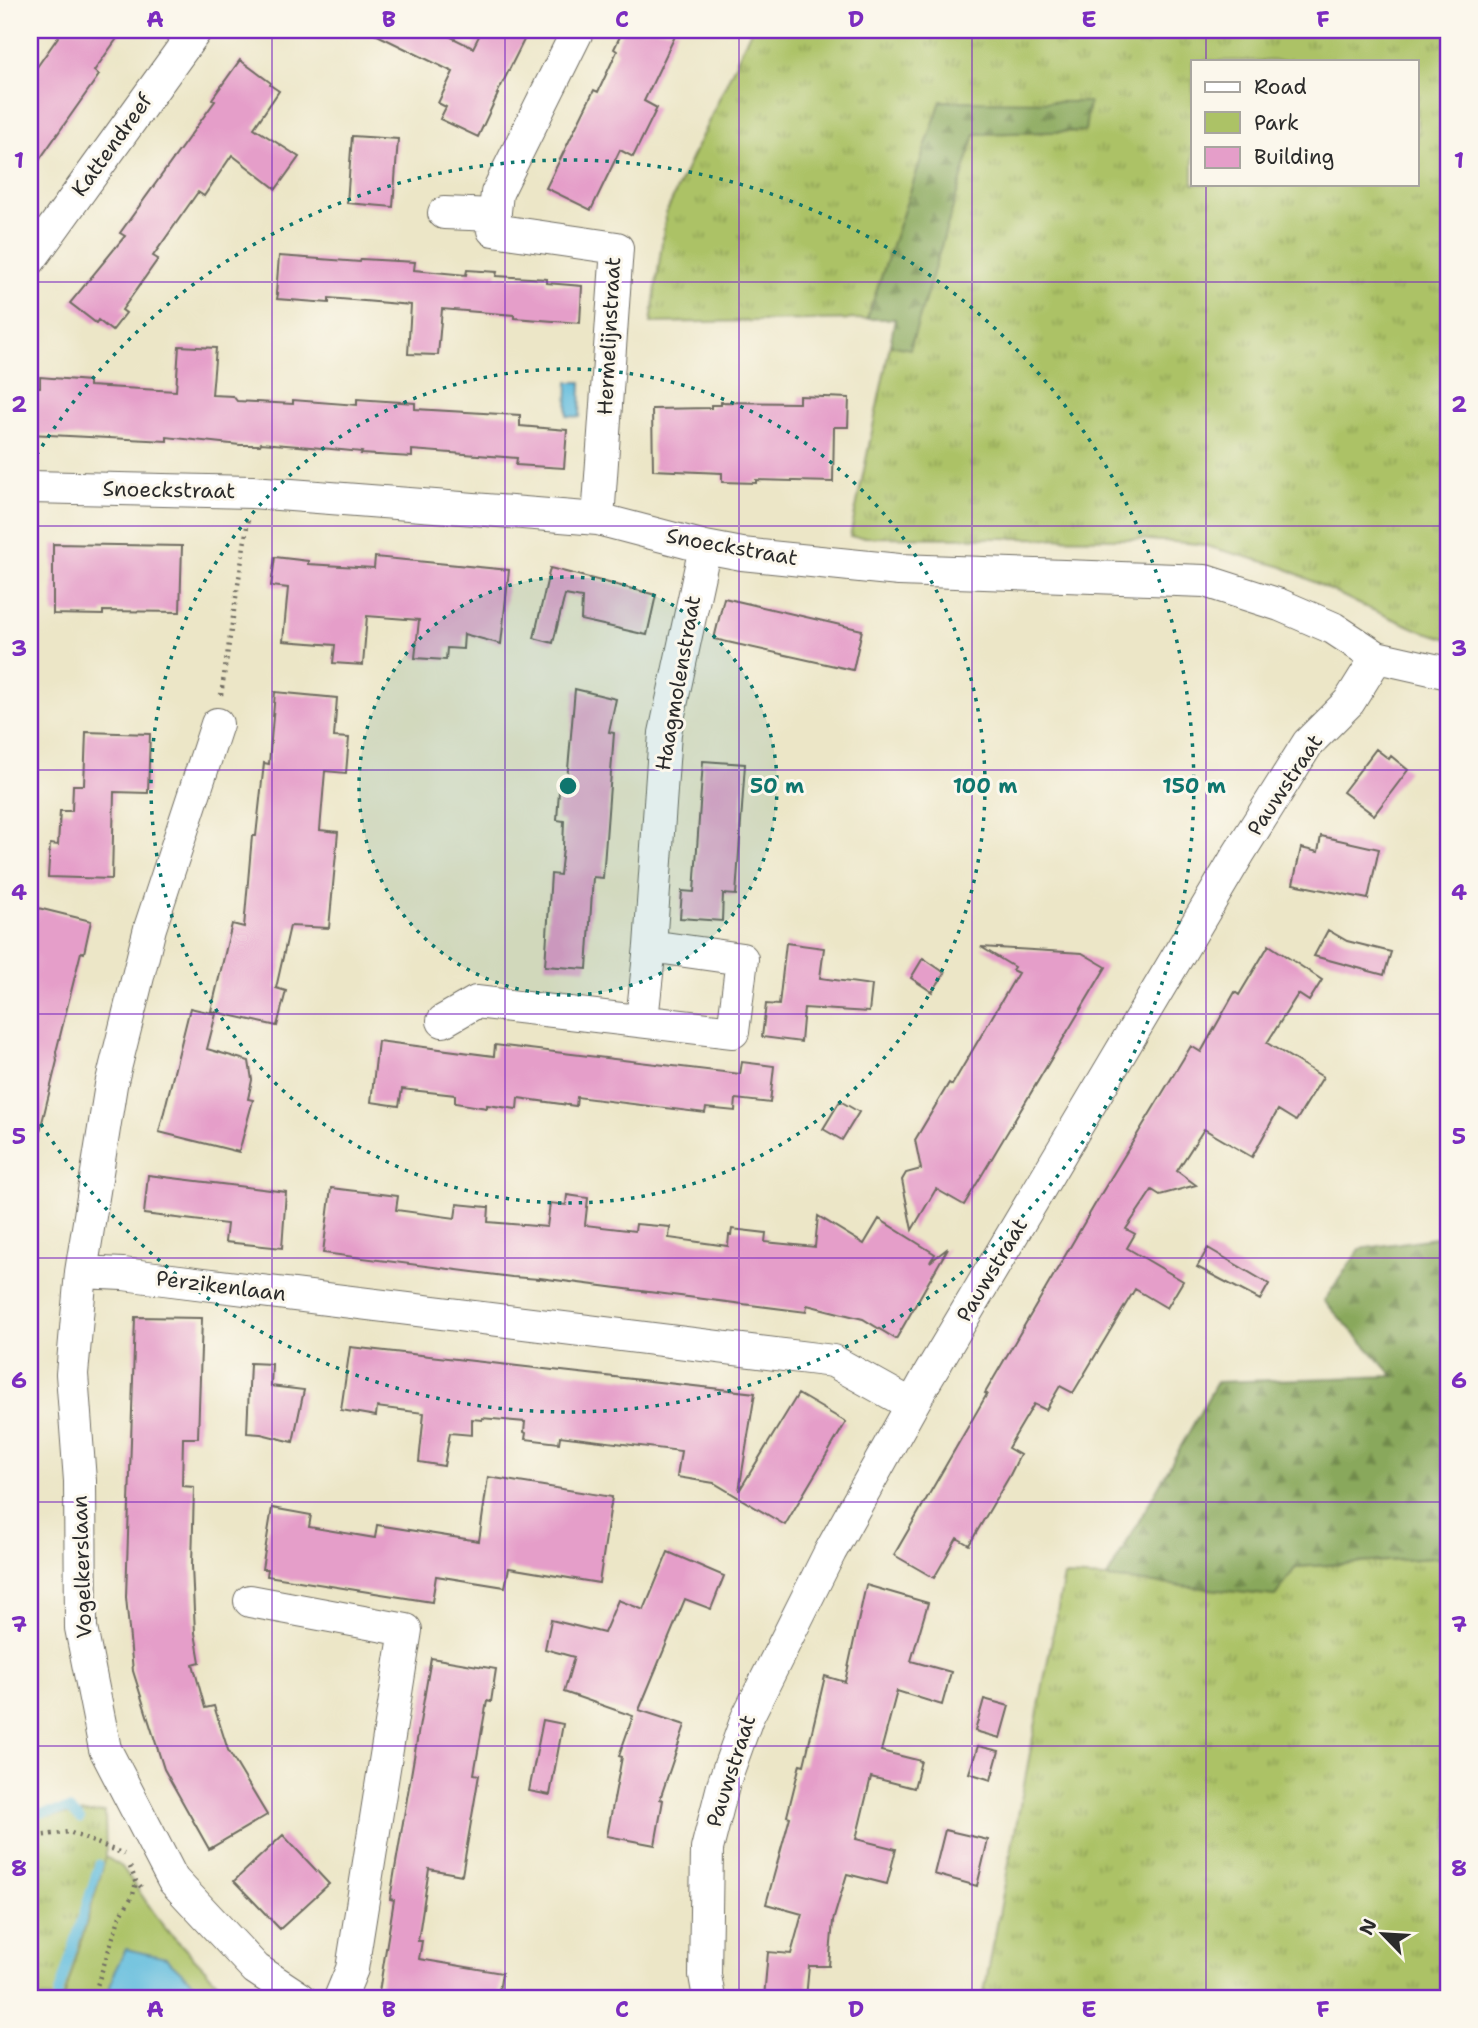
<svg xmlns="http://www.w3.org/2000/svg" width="1478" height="2028" font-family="'Shantell Sans',sans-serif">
<defs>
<pattern id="grass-tufts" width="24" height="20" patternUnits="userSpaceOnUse" patternTransform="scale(1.75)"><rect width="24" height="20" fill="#acc266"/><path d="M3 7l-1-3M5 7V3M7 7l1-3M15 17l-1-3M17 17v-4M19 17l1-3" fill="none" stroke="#8c9e54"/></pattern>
<pattern id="forest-firs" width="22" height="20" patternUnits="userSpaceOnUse" patternTransform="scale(1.75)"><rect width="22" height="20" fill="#89a85b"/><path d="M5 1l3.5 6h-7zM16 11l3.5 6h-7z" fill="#70894b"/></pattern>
</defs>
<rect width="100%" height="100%" fill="#fbf7ec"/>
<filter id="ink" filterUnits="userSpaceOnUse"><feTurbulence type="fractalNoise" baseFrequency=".0143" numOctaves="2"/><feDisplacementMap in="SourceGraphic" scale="14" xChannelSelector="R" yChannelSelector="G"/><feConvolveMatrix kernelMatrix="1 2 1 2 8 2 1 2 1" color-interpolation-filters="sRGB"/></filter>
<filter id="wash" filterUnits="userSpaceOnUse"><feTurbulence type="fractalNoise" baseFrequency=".00686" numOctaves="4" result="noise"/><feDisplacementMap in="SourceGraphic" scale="28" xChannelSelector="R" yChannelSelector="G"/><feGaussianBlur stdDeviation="1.57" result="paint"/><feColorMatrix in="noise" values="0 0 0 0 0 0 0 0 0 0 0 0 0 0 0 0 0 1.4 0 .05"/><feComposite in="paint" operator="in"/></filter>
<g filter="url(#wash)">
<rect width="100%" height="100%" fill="#ece6c7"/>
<!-- grass -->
<path fill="url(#grass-tufts)" stroke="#6c7648" stroke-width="2" fill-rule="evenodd" d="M751,30h697v609l-29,-9 -58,-25 -78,-38 -84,-23 -62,-5 -287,-2 40,-192 20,3 65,-214 110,-3 -144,-30 -74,218 -216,4 15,-110zM1193,61h224v123h-224z
M1448,1557v441h-465l81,-422 43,2 168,18 21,-29z
M105,1812l1,45 -42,141h-34v-181z"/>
<!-- forest -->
<path fill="url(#forest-firs)" stroke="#5a6a43" stroke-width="2" d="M941,101l148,1 -4,29 -110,3 -65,215 -20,-4 5,-26h-28z
M1448,1236v321l-152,10 -21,29 -168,-18 110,-196 177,-6 -70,-75 36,-52z"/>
<!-- green -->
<path fill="#acc266" stroke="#6c7648" stroke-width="2" d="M106,1857l16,10 42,60 69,71h-169z"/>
<!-- water -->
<path fill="#5fbbdd" stroke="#457384" stroke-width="2" d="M568,382h13l-1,35 -13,-1z
M126,1949l40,9 43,40h-102l7,-26z"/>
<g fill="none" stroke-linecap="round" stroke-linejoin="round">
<!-- stream -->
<path stroke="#5fbbdd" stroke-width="9" d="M30,1815l39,-6 11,10
M57,1998l42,-134"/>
</g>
<g id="blocks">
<!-- building -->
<path fill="#e59ec9" d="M63,30h60l-29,41 5,4 -69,98v-96z
M367,30h70l36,18 9,-18h47l-32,64h1l-20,43 -38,-18 6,-12 -8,-4 15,-31z
M623,30h55l-34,71 13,7 -24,49 -13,-7 -29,60 -45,-22 48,-98 4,2 19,-41 -3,-2z
M240,60l31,23 -1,2 9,6 -25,37 45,29 -23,32 -44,-34 -28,41 -6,-4 -45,64 5,3 -36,51 4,3 -14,18 -14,-11 -2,3 -26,-20 55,-67 -5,-3 95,-132 -3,-2z
M352,136l46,3 -5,68 -46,-4z
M279,256l81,6 1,-3 54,3 -1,8 52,5 1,-5 30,2 -1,4 51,3v4l35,3 -2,37 -66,-5v-3l-72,-6 -4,46 -30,-1 3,-49 -82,-7v5l-52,-4 1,-5h-2z
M179,346l37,2 -4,47 21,1 4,5 56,3v-4l64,5v-6l58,4v6l105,6v11l47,4 -3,38 -48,-3 1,-7 -105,-8v7l-51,-3 1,-2 -51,-5 -50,-4 -1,2h-20l-73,-8v4l-137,-7v-47h10v-10l49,4v5l87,5z
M799,396l50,2 -1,29h-14l-1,55 -77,-2v3l-34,-1v-9l-69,-3 -1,-61 59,-1v-3h10v-3l78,1z
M53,544l129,2 -2,66 -77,-1v4l-50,-1z
M275,557l33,4v3l66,4 1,-11 134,13 -8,74 -37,-10 -1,15 -16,-1 -1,12 -31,-2 4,-38 -52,-4 -4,49 -30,-2 2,-18 -52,-4 5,-53 -17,-2z
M550,568l106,27 -9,40 -66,-15 1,-22 -17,-3 -12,48 -19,-5z
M724,598l138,32 -9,40 -139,-31z
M575,689l41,10 -7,33 5,1 -11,145 -10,-1 -6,92 -42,-3 6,-92 9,1 3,-27 1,-27 -7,-1 2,-29 7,1z
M275,692l62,6 -3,39 15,1 -3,35 -21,-2 -5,59 18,2 -9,96 -39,-2 -14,62 10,3 -9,35 -66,-15 21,-87 12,3 8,-91h4l8,-73 5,1z
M86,732l64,2 -2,59 -34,-1 -2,87 -64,-2 2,-33 8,1 2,-34h12l1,-26h11z
M1376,749l13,10 2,-3 17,14 -34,45 -31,-23z
M703,761l42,3 -9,131 -13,-1 -1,27 -42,-3 2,-27 12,1z
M1321,836l58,13 -11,50 -75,-15 8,-36 17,4z
M30,906l61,15 -7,32 -3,-1 -25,100 1,9 -19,78 -8,-1z
M1328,930l19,11 44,11 -7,23 -70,-19z
M786,943l38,5 -4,30 52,7 -3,27 -65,-4 -3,34 -39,-5 4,-33 13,1z
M1269,945l53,35 -13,21 -11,-7 -31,49 56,34 -27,44 -18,-11 -26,47 -48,-28 -27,42 19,14 -36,10 -8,-5 -26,39 9,5 -8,14 56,33 -16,27 -32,-19 -62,104 -13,-7 -14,24 -12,-6 -26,44 12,7 -11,22 -40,68 -12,-7 -23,40 -40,-23 93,-161 -2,-1 116,-199 90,-148 10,6 34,-60 4,3z
M981,947l101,6 24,14 -142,238 -28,-16 -24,41 -10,-50 4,-7 15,-4 -6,-29 34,-57 3,2 66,-112 -6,-3 2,-3z
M923,958l22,15 -13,19 -21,-14z
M190,1008l26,6 -9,35 42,12 3,19 -4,19 5,1 -14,52 -80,-20z
M378,1041l116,15 1,-11 245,29 2,-12 32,4 -4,37 -34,-4 -1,12 -29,-3 -1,5 -128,-16 -1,9 -58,-8 -1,11 -30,-4v3l-32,-5v-8l-53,-6 -3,17 -28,-4z
M840,1101l19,11 -17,28 -19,-11z
M148,1175l138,17 -4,56 -57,-6 2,-18 -83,-10z
M331,1188l67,8 -2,14 59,8 2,-14 30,3h2l-1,15 59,5 3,-24 16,2 1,-10 21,3 -3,27 50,6 1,-7 34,3 -1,11 59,8 1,-11h2l1,-6 34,4 -1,9 50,5 3,-31 46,28 15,-25 56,35 -5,8 18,-14 -52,91 -33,-20 -56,-14 -1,7 -267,-34v1l-27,-2 -189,-24z
M1208,1248l61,36 -9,16 -63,-33z
M135,1317l67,1 -4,120h-15l-1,48 12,1 -2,79 3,67 5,29 -7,2 12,44 9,-2 14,44 39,65 -58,34 -45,-80 -31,-98 -7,-74z
M350,1347l405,46 -16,98 59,-97 48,28 -61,103 -71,-42 -37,-6 4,-26 -121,-15 -1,7 -34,-4 1,-6 -2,-1 1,-10 -43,-4v2l-10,-1v16l-22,-2 -6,33 -25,-4 5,-49 -47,-6 -1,9 -35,-6z
M250,1363l22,1 -1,22 33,4 -11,52 -32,-8 -14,-1z
M488,1477l124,20 -13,86 -90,-15 -4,19 -69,-11 -4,26 -165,-26 1,-7h-6l10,-61 39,7 -2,12 66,11 2,-13 102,16z
M668,1552l56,24 -13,33 -26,-10 -46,111 46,15 -25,74 3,1 -8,45 -48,-9 15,-79 -3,-1 14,-40 -69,-24 10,-35 -29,-8 6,-29 53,13 14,-33 26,10z
M866,1585l62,18 -17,58 40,11 -9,33 -45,-14 -16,60 40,10 -7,27 -43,-11 -15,62 40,10 -9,35 -40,-10 -14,47 -4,45h-20l-3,32h-42l4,-46 23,2 11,-40 -36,-10 24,-87 -3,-1 13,-52 4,1 21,-89 20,6z
M431,1658l65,11 -5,33 -4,-1 -13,73 5,1 -17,100 -33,-6 -11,72h4l-3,18 83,14 -4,25h-120l16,-98 -4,-1 6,-36z
M984,1699l25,7 -9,32 -25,-7z
M543,1720l20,4 -13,71 -21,-4z
M978,1746l21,5 -8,29 -22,-7z
M945,1830l43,10 -11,46 -43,-12z
M283,1835l46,49 -49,45 -46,-48z"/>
</g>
</g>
<g filter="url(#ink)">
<use href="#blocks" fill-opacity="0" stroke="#6f6c62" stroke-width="2"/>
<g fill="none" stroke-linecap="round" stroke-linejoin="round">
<defs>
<path id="street" d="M578,30l-81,163 -4,37 124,18 -19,271
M444,213l51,2
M30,260l166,-230
M30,487l222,5 209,16 137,11 107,28 37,7 157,16 306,11 75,24 53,23 44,29 71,16
M217,724l-67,204 -39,157 -30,187 42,2 710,87 79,44
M642,1020l8,-74
M443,1021l33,-19 257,30 9,-73 -92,-13 15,-213 40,-186
M81,1272l-9,102 8,107 1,147 24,121 68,131 83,89 44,29
M250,1601l156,29 -54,339 -12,29
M709,1998l-4,-23 2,-126 17,-67 23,-64 83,-166 96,-172 313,-527 69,-110 41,-41 28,-45"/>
</defs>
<!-- street casing -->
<use href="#street" stroke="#6f6c62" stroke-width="34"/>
<!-- path -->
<path stroke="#6f6c62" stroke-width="4.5" stroke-dasharray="2 5" stroke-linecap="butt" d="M221,695l27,-175
M30,1837l39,-5 55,22
M130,1867l6,14 5,6
M93,1998l27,-82 13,-21 3,-13"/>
<!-- street -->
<use href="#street" stroke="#fff" stroke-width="32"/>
</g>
</g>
<!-- grid -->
<path fill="none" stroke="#7b2cbf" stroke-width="2" stroke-opacity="0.55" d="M272,30v1968M505,30v1968M739,30v1968M972,30v1968M1206,30v31M1206,184v1814M30,282h1418M30,526h1418M30,770h1418M30,1014h1418M30,1258h1418M30,1502h1418M30,1746h1418"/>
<!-- distance rings -->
<circle cx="568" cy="786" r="209" fill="#0f766e" fill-opacity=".12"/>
<g fill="none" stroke="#0f766e" stroke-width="3.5" stroke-dasharray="3.5 7">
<circle cx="568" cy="786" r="209"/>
<circle cx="568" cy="786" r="417"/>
<path d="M31 464A626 626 0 1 1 31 1108"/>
</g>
<g text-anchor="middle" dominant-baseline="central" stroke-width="6" stroke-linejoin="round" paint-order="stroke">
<!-- street labels -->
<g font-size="21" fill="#2b2b2b" stroke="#fbf7ec">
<text transform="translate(112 145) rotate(-54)">Kattendreef</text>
<text transform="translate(609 336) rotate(-87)">Hermelijnstraat</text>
<text transform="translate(169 490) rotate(1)">Snoeckstraat</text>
<text transform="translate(732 547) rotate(10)">Snoeckstraat</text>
<text transform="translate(678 683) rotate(-80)">Haagmolenstraat</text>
<text transform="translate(1285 785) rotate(-56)">Pauwstraat</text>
<text transform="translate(992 1270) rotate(-59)">Pauwstraat</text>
<text transform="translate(221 1286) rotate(7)">Perzikenlaan</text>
<text transform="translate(82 1567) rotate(-92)">Vogelkerslaan</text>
<text transform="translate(731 1771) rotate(-72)">Pauwstraat</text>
</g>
</g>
<circle cx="568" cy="786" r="10" fill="#0f766e" stroke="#fbf7ec" stroke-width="3.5"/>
<g font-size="21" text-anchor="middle" font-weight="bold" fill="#0f766e" stroke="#fbf7ec" stroke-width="6" stroke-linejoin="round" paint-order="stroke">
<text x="777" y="793">50 m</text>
<text x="985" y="793">100 m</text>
<text x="1194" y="793">150 m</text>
</g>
<!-- margin -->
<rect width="1478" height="2028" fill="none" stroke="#fbf7ec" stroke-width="77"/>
<!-- legend -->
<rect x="1191" y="60" width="228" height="126" fill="#fbf7ec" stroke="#a8a59f" stroke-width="2"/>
<rect x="1205" y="82" width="35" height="10" fill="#ffffff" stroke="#a8a59f" stroke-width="2"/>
<text x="1254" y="94" font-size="21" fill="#2b2b2b">Road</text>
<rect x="1205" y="112" width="35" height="21" fill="#acc266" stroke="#a8a59f" stroke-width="2"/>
<text x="1254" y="130" font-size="21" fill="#2b2b2b">Park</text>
<rect x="1205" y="147" width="35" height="21" fill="#e59ec9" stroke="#a8a59f" stroke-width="2"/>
<text x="1254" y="164" font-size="21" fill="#2b2b2b">Building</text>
<!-- north arrow -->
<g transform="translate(1383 1934) rotate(295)" stroke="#fbf7ec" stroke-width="5" paint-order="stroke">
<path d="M0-5L12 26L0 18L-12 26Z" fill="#2b2b2b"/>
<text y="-10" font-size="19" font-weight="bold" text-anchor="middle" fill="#2b2b2b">N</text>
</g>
<rect x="38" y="38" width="1402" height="1952" fill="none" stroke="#7b2cbf" stroke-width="2.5"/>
<g font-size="23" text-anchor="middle" font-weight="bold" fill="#7b2cbf">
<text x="155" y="27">A</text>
<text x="389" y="27">B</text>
<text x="622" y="27">C</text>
<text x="856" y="27">D</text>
<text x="1089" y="27">E</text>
<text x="1323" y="27">F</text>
<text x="19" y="168">1</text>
<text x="1459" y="168">1</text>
<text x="19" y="412">2</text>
<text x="1459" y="412">2</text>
<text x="19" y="656">3</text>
<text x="1459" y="656">3</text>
<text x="19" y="900">4</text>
<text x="1459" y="900">4</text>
<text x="19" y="1144">5</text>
<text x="1459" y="1144">5</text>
<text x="19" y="1388">6</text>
<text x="1459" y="1388">6</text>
<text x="19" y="1632">7</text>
<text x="1459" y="1632">7</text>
<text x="19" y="1876">8</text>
<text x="1459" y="1876">8</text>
<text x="155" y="2017">A</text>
<text x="389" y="2017">B</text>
<text x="622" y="2017">C</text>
<text x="856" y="2017">D</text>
<text x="1089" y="2017">E</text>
<text x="1323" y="2017">F</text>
</g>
</svg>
